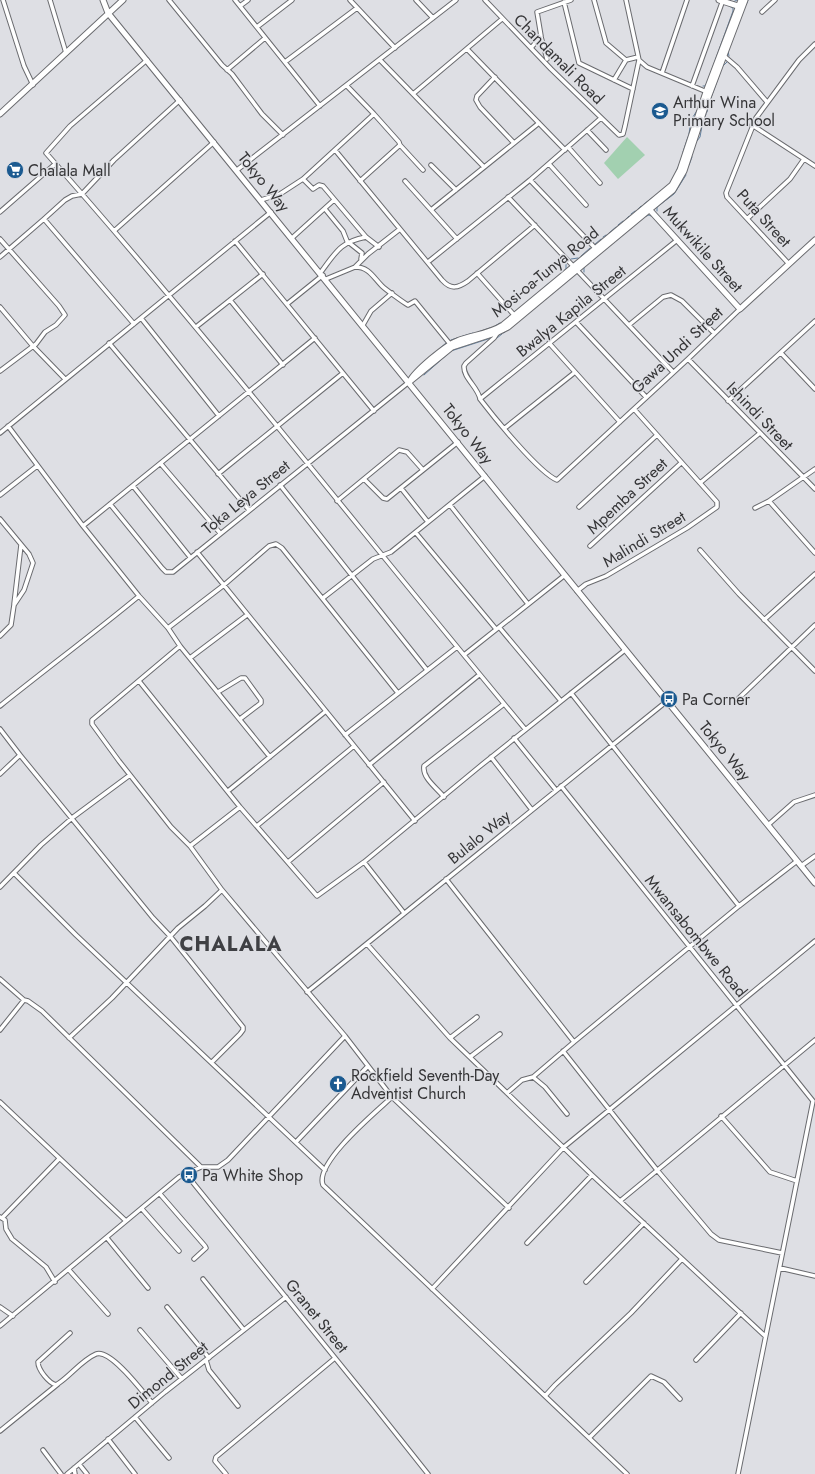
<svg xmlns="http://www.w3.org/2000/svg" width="815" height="1474" font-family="Jost,sans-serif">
<rect width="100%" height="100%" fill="#dedfe4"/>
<!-- green -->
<path fill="#a2d0b0" d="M627,137l18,18 -27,24 -14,-16z"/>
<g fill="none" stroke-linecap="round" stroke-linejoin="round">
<!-- stream -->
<path stroke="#63819f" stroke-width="1" d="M733,2l4,-2
M747,3l1,-3
M728,51l1,5
M722,67l5,-5
M703,86h2l2,-3 26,-72v-3l-4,-2
M709,103l10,-27
M707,112l1,-6
M704,119l2,-5
M703,123v-1
M689,134l2,-14 7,-11
M697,141l3,-4 2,-11
M683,152l5,-15
M689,165l3,-8
M676,172l4,-9
M644,204l8,-6
M638,209l3,-3
M657,211v-4l17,-13 12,-19
M631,214l4,-3
M644,217l5,-2 2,1
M626,219l3,-3
M618,225l5,-4
M609,233l7,-6
M603,237l3,-2
M594,245l7,-6
M581,256l9,-8
M571,259l7,-1
M584,272v-5
M559,275l7,-6v-5
M552,281l3,-3
M540,291l9,-8
M537,294l1,-1
M503,322l3,-2
M495,326l5,-3
M478,332l12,-4
M504,333l1,-1
M460,337l13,-4
M497,338l5,-4
M451,340l6,-2
M438,350l8,-7
M424,375l27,-24 40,-13"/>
<defs>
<path id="street" d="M3,0l21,66 9,19
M50,0l16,53
M169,0l53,65 10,9 30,40 21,21
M235,0l85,106
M350,0l45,48
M416,0l17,18
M485,0l66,69 68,66 4,-1 2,-8 14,-66
M594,0l12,43 20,17 12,-3
M626,0l13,60 8,7 60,25
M564,2l15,61 54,26
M240,6l8,-6
M762,12l13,-12
M257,27l35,-27
M541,37l6,22
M531,48l10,-12 -4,-24 34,-12
M467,49l98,101
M723,55l14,12 30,35
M147,60l-77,66 -24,27c166,187 319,384 479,576
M380,60l104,107
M285,62l72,-54
M227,70l38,-32
M662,73l25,-73
M495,77l-18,19 -1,4 4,7 34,36
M614,80l12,-20
M692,86l31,-86
M413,94l89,-75
M752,125l63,41
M587,130l19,20
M400,145l23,25
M568,147l32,36
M335,150l107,130c9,10 16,8 26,1l67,-56
M549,164l37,41
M431,165l25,25
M237,170l219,-170
M303,179l10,10 6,-4 4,1 43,51 13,10
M530,180l65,68
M360,181l40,-36 -1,-3 -25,-28
M405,181l26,29
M508,197l165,175
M261,200l19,-6 23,-15 71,-65 -27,-28
M325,209l18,22 4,10 15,12 -1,6
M0,212l55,-48
M748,218l42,-39 14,-20
M44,219l21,-19 7,-4 10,-2 32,-34 66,-60
M114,231l100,-89
M292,238l42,-38
M0,239l59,67 6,9 -9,10 -11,7 -9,12 -36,27
M457,239l-26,-29 108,-87
M235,241l139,170
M0,257l44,-38 90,105
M428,262l102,-82 71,-62
M789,264l-62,-67 -1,-4 30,-75 43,-58 16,-16
M355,267c14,0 18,10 27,19 3,3 22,17 26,19l7,-4 35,43
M321,272c15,-20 19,-30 45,-35
M477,273l38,43
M326,279l29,-12 13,-13 32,-25
M230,300l53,65
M287,304l36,-29
M0,307l32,38 33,34
M141,318l78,98
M576,322l70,75
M363,325l8,-14 21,-18
M629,325l34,-28 8,-2 11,6 32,32
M196,327l67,-53
M498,332l-4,6 -28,25 -2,3c-1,12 14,21 16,33 13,17 59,74 77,81l131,-121 52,-50
M109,343l140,167
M549,343l71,79
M781,353l34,36
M688,359l127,130
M480,399l196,-158
M728,401l87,-80
M8,426l75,100 56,70 29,32 12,18 90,111
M505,428l69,-55
M0,433l271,-221
M161,464l59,69
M218,474l125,-101
M364,479l19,19 4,1 71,-57
M700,483l60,-50
M280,485l147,185
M133,486l57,71
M401,488l27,34
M0,495l37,-29
M337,501l62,-51 8,2 16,18
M769,501l46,-32
M110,504l52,64 4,4h7l236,-190
M450,505l78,99
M579,507l78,-72
M755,508l14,-7 46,52
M0,519l29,35 4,9 -9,27 -10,15 -3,20 -11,11
M83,526l232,-188
M416,533l80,96
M590,546l91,-83
M700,550l39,44 76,77
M197,552l218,269
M577,591l9,-7 20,-8 81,-48 30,-21v-5l-83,-93
M323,598l50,-39 18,-7 94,-76
M14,604l7,-59
M764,620l51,-46
M499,627l62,74
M168,628l56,-43 45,-39 7,-2 6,4 116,145
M464,655l101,-80
M190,658l57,-43
M139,681l101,126 77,89 47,-34 115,-95 146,-117
M218,692l23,-14h4l16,22v3l-21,16
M571,693l168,213
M739,698l76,-73
M0,706c46,-37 93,-72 139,-110
M0,729l20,26 -20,19
M345,735l112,-88
M514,738l42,52
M20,755l133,163 17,18 73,91v3l-3,4 -28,28
M491,757l41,53
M369,765l110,-90
M561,786l252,315
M228,791l98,-80
M444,797c-7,-9 -22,-19 -20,-31l80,-62
M258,825l96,-79
M768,825l26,-23 21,-7
M190,846l50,-39
M288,862l96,-80
M364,862l40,51
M801,866l14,-10
M14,873l62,62 249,235
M446,879l128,163 165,-136 58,-45
M0,887l41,-42 31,-27 58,-43
M367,944l83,94 142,137 173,161
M0,979l24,21 4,1 14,10 159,156
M307,992l360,-291
M0,1030l24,-30
M345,1036l47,61 117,111
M69,1038l43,-40 66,-70 27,-22 17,-16
M450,1038l27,-21
M563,1051l94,119 54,64 8,6 63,13
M470,1057l30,-23
M533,1077l12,10 22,27
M507,1093l15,-13 11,-3 41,-35
M392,1097c-15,14 -78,66 -69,88l304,289
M0,1102l126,119
M721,1116l49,56 27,9
M296,1142l72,-76
M186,1174l188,232 54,68
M160,1194l45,52 1,2 -12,11
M620,1201l195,-161
M142,1209l37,42
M0,1217l5,3 1,9 6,10 34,28 9,15
M3,1217l56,-58
M107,1238l41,50
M527,1243l65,-68
M780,1268l35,8
M69,1270l39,44
M203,1279l41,51
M586,1282l58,-59
M432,1289l132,-142 251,-206
M0,1307l13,9
M167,1307l42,51
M0,1326l179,-149 22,-10h17l10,-7 117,-124 -123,-146 -32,-44 -19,-19 -52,-66 -27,-37v-4l88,-74
M140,1330l42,49
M70,1333l-32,29c0,8 11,21 18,23l3,-2c12,-8 23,-23 37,-29 14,-6 47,38 56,49
M206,1360l3,10 29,36
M696,1360l45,-47
M545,1396l10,-11 76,-72 51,-54
M135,1417l34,41
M0,1431l58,-47
M590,1437l61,-61 13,6 16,17
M108,1439l27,35
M43,1450l18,24
M79,1464l8,10
M74,1468l1,6
M67,1474l98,-82 121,-95
M226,1474l-11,-13 1,-4 119,-99
M738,1474l75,-373"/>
<path id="secondary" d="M103,0l5,13 707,870
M719,0l22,7
M0,114l123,-114
M648,208l92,101 75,-69
M410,381c5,-10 36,-36 47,-40 15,-6 32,-7 46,-16l169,-140 8,-15 26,-78 35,-92
M409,382l43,-35 46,-15 10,-5 165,-137 11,-19 25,-76 36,-95"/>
</defs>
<!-- street casing -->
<use href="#street" stroke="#6a6b6f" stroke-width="5.5"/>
<!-- secondary casing -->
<use href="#secondary" stroke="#6a6b6f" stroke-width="7"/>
<!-- street -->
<use href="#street" stroke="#fff" stroke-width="3.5"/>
<!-- secondary -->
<use href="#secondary" stroke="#fff" stroke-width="5"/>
</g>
<!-- icons -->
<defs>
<symbol id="school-disc" viewBox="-11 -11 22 22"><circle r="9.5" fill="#1b5a90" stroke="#dedfe4"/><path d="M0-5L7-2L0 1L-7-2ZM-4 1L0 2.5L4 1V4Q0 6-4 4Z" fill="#fff"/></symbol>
<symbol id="supermarket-disc" viewBox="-11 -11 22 22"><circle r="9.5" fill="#1b5a90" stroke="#dedfe4"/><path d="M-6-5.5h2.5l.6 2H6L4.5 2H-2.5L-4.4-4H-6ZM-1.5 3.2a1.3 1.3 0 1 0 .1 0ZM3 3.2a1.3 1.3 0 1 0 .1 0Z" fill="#fff"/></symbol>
<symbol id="bus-disc" viewBox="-11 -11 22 22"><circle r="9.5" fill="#1b5a90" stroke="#dedfe4"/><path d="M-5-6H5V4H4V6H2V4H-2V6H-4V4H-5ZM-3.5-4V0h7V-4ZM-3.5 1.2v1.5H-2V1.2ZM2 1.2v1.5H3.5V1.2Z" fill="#fff"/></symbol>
<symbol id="church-disc" viewBox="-11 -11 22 22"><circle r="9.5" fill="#1b5a90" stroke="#dedfe4"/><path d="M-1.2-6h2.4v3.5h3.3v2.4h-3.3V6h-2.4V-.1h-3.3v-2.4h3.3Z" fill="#fff"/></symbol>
</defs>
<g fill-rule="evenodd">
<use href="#school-disc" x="650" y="101" width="20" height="20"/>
<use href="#supermarket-disc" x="5" y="160" width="20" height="20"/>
<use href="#bus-disc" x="659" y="689" width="20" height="20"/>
<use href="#church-disc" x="328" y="1074" width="20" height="20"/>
<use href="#bus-disc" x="179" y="1165" width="20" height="20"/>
</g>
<g text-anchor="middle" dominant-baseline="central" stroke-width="3" stroke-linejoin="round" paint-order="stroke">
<!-- street labels -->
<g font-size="16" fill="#353537" stroke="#dedfe4">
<text transform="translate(559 59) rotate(45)">Chandamali Road</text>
<text transform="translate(264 182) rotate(51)">Tokyo Way</text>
<text transform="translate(764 218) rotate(48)">Puta Street</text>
<text transform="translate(703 249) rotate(48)">Mukwikile Street</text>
<text transform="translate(545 272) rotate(-39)">Mosi-oa-Tunya Road</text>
<text transform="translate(571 311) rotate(-39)">Bwalya Kapila Street</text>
<text transform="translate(677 350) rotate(-43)">Gawa Undi Street</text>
<text transform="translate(760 416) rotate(46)">Ishindi Street</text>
<text transform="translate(468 434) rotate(52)">Tokyo Way</text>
<text transform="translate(627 496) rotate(-43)">Mpemba Street</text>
<text transform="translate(246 497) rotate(-39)">Toka Leya Street</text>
<text transform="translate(644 539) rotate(-31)">Malindi Street</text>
<text transform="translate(725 751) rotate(51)">Tokyo Way</text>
<text transform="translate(479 837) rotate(-39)">Bulalo Way</text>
<text transform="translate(696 936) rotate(51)">Mwansabombwe Road</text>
<text transform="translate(317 1316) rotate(51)">Granet Street</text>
<text transform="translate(168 1375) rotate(-39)">Dimond Street</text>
</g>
<!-- poi labels -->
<g font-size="16" fill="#353537" stroke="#dedfe4" text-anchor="start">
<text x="673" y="102">Arthur Wina<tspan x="673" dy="18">Primary School</tspan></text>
<text x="28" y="170">Chalala Mall</text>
<text x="682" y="699">Pa Corner</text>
<text x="351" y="1075">Rockfield Seventh-Day<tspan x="351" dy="18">Adventist Church</tspan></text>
<text x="202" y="1175">Pa White Shop</text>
</g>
<!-- district labels -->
<g font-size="20" font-weight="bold" letter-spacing="1" fill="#3f4044" stroke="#dedfe4">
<text x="231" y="944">CHALALA</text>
</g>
</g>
</svg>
